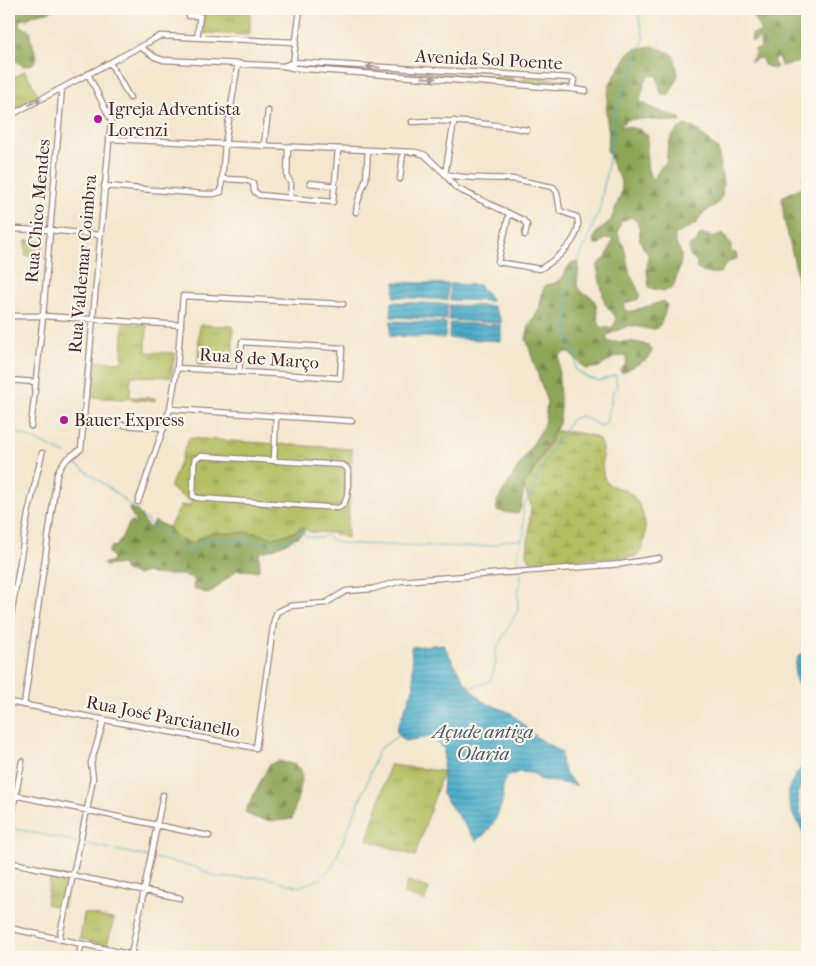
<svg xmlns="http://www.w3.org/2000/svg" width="816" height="966" font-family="'IM FELL French Canon',serif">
<defs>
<pattern id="grass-tufts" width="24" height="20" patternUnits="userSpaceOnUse" patternTransform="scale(1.25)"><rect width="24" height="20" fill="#b2be60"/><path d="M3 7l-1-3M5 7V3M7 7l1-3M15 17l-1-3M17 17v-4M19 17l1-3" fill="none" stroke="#939a4f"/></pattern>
<pattern id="forest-firs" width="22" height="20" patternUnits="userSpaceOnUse" patternTransform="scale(1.25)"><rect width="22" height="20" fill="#8da556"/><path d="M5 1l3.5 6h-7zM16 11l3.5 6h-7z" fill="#758647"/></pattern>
<pattern id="wetland-marsh" width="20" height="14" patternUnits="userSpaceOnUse" patternTransform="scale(1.25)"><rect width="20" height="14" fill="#b2be60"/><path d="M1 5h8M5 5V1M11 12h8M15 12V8" fill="none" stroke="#939a4f"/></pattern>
<pattern id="water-rules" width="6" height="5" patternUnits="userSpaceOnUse" patternTransform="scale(1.25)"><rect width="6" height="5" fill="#4badca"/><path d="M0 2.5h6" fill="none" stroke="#408ca4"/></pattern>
</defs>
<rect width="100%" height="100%" fill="#fbf7ec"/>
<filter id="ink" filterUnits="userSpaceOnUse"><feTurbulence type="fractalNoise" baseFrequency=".02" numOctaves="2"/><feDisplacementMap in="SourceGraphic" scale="10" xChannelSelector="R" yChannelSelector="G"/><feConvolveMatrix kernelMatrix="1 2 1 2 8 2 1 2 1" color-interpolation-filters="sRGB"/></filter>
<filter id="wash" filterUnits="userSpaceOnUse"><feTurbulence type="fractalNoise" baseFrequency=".0096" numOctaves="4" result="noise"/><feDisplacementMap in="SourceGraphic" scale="20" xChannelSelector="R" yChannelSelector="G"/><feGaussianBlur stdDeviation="1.12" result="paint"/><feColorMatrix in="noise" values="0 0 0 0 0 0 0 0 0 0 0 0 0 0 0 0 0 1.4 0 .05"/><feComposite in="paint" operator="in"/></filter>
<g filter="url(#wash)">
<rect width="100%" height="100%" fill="#f3e7cd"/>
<!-- grass -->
<path fill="url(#grass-tufts)" stroke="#7e6e46" d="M204,9h46v26l-50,-2z
M25,71l14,25 -30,16v-32z
M409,71l103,7 4,4 -1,1 -103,-7 -3,-2z
M529,77l40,3 2,4 -5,3 -42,-3 -1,-1v-5z
M26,240l17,2 -1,14h-17z
M123,324l24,1 -1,27 29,1 -4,24 -40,-1 -1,21 25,1v3l-68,-4 4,-36 31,1z
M199,325l34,1v39h-35z
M189,438l163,11 -5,89 -15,-5 -22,-1 -8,-5 -8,5 -21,6 -17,-5h-26l-29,4 -8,6h-6l-6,-3 -13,-13 2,-1 11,-21 8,1 2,-4 -21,-14z
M390,765l53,6 -28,85 -48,-16z
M51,874l18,3 -6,31 -17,-4z
M84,913l30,6 -7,26 -27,-6z"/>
<!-- forest -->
<path fill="url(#forest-firs)" stroke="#6c6240" d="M14,9h40c-6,4 -10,3 -16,5 -8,1 -6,6 -19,6 1,7 6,8 12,11l-1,6 7,19c-3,8 -5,10 -14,10l-10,-7 -4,-1v-27l3,-3 -2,-7z
M754,9h53v49l-6,4 -20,4 -2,-7 -3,-1 -3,3 4,6 -3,2 -10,-4 -2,-6 -3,-1 -9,4 4,-6 1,-6 6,-2 -2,-11 -4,5 -4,-1 1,-7 9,-2 -8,-15z
M652,46l19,7 3,3 4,18 -3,10 -7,12 -6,-1 -2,-5 -3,-15 -7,1 -5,5 -5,20 14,8 26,9 1,4 -46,-3 -8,1 -7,6 19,3 9,7c-1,14 -4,33 5,44l8,-13 6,-5c-1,-16 3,-30 18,-37l11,4 22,20 5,34 -1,13 -5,8 -16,11 -5,9 -21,11c-1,9 4,11 6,19 1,10 -5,26 -9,35l-8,2 -15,-3 -2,-18 1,-16c-2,-3 -6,-7 -7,-11 -4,-9 3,-18 -10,-26l-10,5 -3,9 1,7 5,8 6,28 10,20 -1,5 -14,4 -1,6 5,3 35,-11 3,3c-3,11 -5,28 -19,25 -7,-1 -13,-4 -20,-3 -7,2 -15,7 -22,10l2,6c13,0 36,-3 45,8l-6,9 -25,14 -2,-3c5,-5 8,-7 5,-14l-10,1 -16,10 -13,2 -17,-16 -5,-1 -4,3c-4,22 3,46 -1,69l-35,63 -3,20 -3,7 -21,-3v-10l45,-72 3,-9 2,-18 -21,-63 3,-14 10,-15 4,-21 3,-4 9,-2 8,-6 4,-9 5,-6h7l-2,24 5,7c21,5 11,19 19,34l10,1 5,-6v-4l-3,-5 -8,-9 -8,-36 1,-4 8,-6 7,-19 -8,-1 -5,7h-5l-2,-5 4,-8 14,-12 11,-29 -2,-13 -6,-9 -7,-20 2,-13 -3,-24 3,-27 19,-31 6,-5z
M807,173v150l-8,-28 -4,-30 -11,-46 -2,-22 19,-10 2,-3v-7z
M723,233l2,4 6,6v9l5,1 1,5 -9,4 -8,11c-9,1 -17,1 -24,-5l1,-5 -7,-7 -1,-10 8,-4 1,-5 3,-3 14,3z
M132,507c10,5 10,15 18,21l4,-7 14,6 13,13 12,3 17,-10h47l16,5 21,-6 8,-5 2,2v3c-12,9 -27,17 -43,20l-2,4 1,13 -3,2 -20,-1 -28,24 -15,-5 -1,-3 2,-6c-13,-10 -32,-1 -49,-8l-9,3 -12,-4 -3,-7 -17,2 -2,-2 9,-3 1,-3 -5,-5 3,-6 6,-1 13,-24h3v3l2,2v-6l-6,-12z
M278,761l15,3 8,5 1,12 -10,38c-14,3 -36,3 -47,-7l24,-47z"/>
<!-- wetland -->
<path fill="url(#wetland-marsh)" stroke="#7e6e46" d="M557,431c10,1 35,2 41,8 8,9 1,28 7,41 4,8 17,7 23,12 18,12 24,50 8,65l-106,4 -3,-7 4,-48 -7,-19z"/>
<!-- pitch -->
<path fill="#b2be60" stroke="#7e6e46" d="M408,881l21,7 -4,13 -21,-7z"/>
<!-- water -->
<path fill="url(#water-rules)" stroke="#4a667a" d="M395,282l53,2 -1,16 -53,-3z
M450,284l29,1 12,14v2l-41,-1z
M392,302l55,2 -1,16 -55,-3z
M449,305l44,1 8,14v3l-52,-3z
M391,321l55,2 -1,15 -55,-2z
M450,323l51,2v16l-52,-3z
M443,644l22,38 17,19 29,12 24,23 26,16c0,16 3,23 16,33l-36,-5 -9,-7 -13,-1 -13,5c-6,13 -1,18 -5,28 -4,14 -13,29 -25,36l-34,-47 2,-45 -14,-12 -26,4 -8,-10 18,-45 -3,-39z
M807,652v13l-3,4 -1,7 4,6v12c-14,-9 -15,-25 -8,-39z
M807,763v14c-11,10 -10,24 -6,37 1,4 5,7 6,11 1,3 0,8 0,12 -5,-4 -5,-8 -8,-12 -16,-23 -14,-44 8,-62z"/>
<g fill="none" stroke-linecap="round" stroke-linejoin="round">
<!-- stream -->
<path stroke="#4badca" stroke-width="1" d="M9,429l57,25
M72,461l44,32 37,33 37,27 15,-14 45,2 19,4 21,-6 12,-10 4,7 15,2 5,-3 9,7 14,2 126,3 20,-2 11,-5h14
M519,570l-1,-20 6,-17 -1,-26 10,-16 6,-18 17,-31 16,-23 9,-3 20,10 5,-2 7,-32 4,-5 -1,-12 -17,6 -13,-4 -11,-8 1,-13 -9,-21v-46l33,-81 12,-67 3,-30 29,-72 -5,-20 -1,-10
M470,688l20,-7 6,-18 -1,-10 8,-16 15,-27v-18l3,-12 -1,-6
M11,828l67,14
M82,843l67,14
M153,858l42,9 23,11 46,-1 35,10 21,-8 12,-12 35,-84 11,-33 21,-15"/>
</g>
</g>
<g filter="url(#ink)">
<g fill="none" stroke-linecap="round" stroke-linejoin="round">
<defs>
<path id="minor" d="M365,9v1
M189,16h11l-3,22
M140,47l15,10 8,3 121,6 9,2 279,21 2,-9 -2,-2 -279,-16 -9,4
M110,63l20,35
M293,64l7,-55
M9,76l2,-1
M572,89l14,2
M9,116l151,-80 136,6
M454,121l-9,53c24,6 42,3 66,5 14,1 28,6 42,8l4,5 3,19 17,6c7,21 -21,43 -37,52l-42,-7 11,-48
M412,122c39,-3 76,1 115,8
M109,139l307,13 9,3 20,19 11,14 67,32 4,5 -2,10
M264,146l4,-35
M288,147l-1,29 4,8 -1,14
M223,179l22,1 8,3 1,8 5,4 74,7 5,-52
M400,179l3,-26
M310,183l25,3
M104,186l101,8h9l7,-2 4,-48 13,-81
M356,212l2,-11 8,-22 2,-28
M9,229l41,1 50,5
M9,316h34l138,9
M177,368l163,10 2,-30 -100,-6 -3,30
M9,380l26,2
M170,409l182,12
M83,422l81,6
M31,426l12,-110 19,-228
M201,456l141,9 4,2 2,4c-1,11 3,33 -10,37l-141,-10 -4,-2 1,-33 1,-4z
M274,461l2,-45
M138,502l32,-93 7,-41 6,-72 160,8
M9,628l19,-114 14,-61
M9,702l247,46 18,-128 3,-8 13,-6 36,-3 20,-12 26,-2 29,-8 220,-17 38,-6
M24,705l33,-230c4,-14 13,-18 24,-26l30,-329 -23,-46
M9,794l200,42
M9,831l13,-70
M9,862l171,36
M9,928l133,29
M59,939l28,-129 6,-32 -2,-15 13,-43
M131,955l32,-160
M79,957l2,-13
M710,957l4,-2 1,2"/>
</defs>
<!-- minor casing -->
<use href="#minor" stroke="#9e837c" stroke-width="7"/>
<!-- minor -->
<use href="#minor" stroke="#fff" stroke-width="4.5"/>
</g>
<!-- one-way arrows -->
<defs><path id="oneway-solid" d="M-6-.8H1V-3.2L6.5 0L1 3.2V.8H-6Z" transform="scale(1.25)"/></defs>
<g fill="#ae9aa0">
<use href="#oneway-solid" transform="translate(373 67) rotate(-177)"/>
<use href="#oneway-solid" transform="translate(429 78) rotate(4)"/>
<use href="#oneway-solid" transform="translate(35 102) rotate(-28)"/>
</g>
</g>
<!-- markers -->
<g fill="#b5179e" stroke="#fbf7ec" stroke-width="2">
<circle cx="98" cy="119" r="5"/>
<circle cx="64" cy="420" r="5"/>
</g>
<g text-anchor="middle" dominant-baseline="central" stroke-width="4.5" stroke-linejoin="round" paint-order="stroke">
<!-- street labels -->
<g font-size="18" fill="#4a1f2b" stroke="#fbf7ec">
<text transform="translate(489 60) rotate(3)">Avenida Sol Poente</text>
<text transform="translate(38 211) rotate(-85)">Rua Chico Mendes</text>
<text transform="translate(83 264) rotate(-85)">Rua Valdemar Coimbra</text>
<text transform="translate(259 359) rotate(4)">Rua 8 de Março</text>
<text transform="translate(163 717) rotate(11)">Rua José Parcianello</text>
</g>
<!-- poi labels -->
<g font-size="18" fill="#4a1f2b" stroke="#fbf7ec" text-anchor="start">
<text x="108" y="109">Igreja Adventista<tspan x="108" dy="21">Lorenzi</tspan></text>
<text x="74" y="420">Bauer Express</text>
</g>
<!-- water labels -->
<g font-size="19" font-style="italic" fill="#4a586b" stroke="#fbf7ec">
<text x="483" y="732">Açude antiga<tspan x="483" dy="22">Olaria</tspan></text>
</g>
</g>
<!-- margin -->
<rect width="816" height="966" fill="none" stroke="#fbf7ec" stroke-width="30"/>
</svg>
